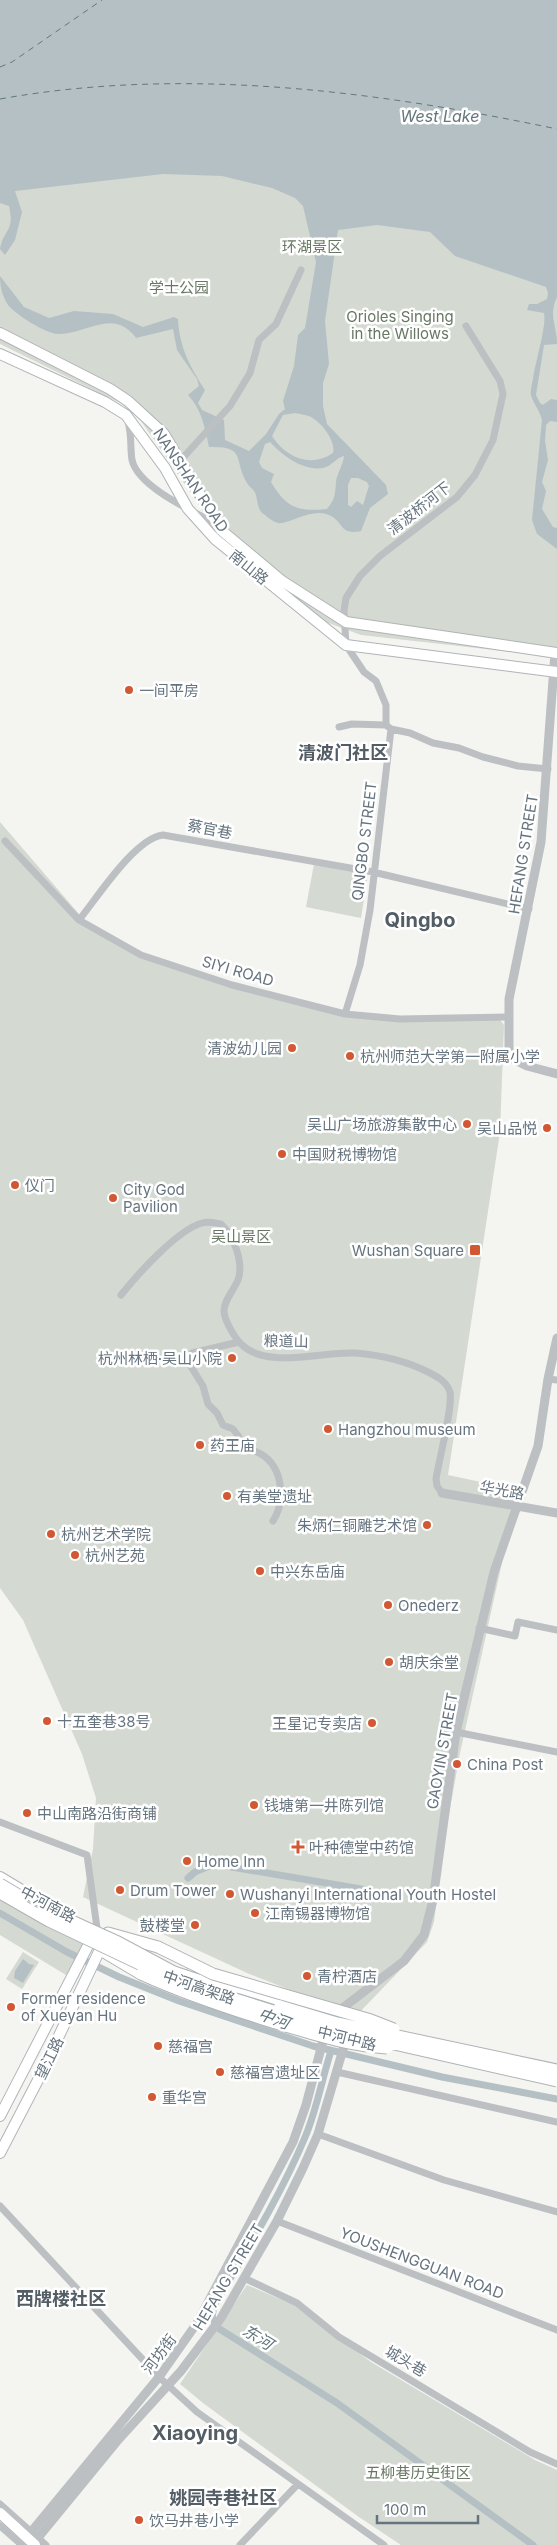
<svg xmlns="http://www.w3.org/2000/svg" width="557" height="2545" font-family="Inter,'Noto Sans SC',sans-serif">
<rect width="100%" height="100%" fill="#f4f4f1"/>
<!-- green -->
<path fill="#d4d9d1" d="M0,0h557v657l-196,-22 -35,-13 -102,-81 -85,-123 -17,-14 -122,-60z
M0,822l91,106 81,39 202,53 123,-4 7,9 -4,107 -52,343 70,15 -58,263 -14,78 -12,91 -7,20 -71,74 -109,-43 -164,-76 10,-48 3,-51 -14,-44 -59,-134 -23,-32z
M314,864l54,10 -7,44 -55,-11z
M0,1900l86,45 -8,10 -78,-46z
M0,1914l77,45 -11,16 -66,-40z
M23,1952l16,10 -17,27 -16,-10z
M247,2285l47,20 77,57 164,98 22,10v75h-156l-42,-28 -156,-114 -23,-19z"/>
<!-- water -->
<path fill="#b5c0c4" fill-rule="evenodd" d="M0,0h557v297c-9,19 0,28 0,47l-13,1 -8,50 4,8 3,2 8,-6 6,1v22l-7,-1 -4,4 -1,16 3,19 -6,22 4,9 -4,18 11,18 4,1v21l-20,-15 -5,-14 10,-100c-2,-9 -9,-17 -11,-25 -1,-4 1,-11 2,-16 2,-16 14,-54 11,-66l-17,-3 2,-6h8l10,-5 1,-6 -2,-6 -91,-31 -25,-24 -53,-7 -39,5 -13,91 4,43 -6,19v23l4,18 59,61 2,9 -18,14 -9,23c-23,5 -17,-12 -35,-17 -17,-5 -38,11 -48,9 -4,-1 -10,-5 -13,-8 -8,-5 -7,-12 -9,-20 -1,-5 -6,-7 -9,-12 -14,-24 0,-37 -38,-36 -4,-19 -7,-37 -21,-52l11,-9 -2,-7 -20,-29 -4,-21 -37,9c-23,-31 -50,-3 -78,-4 -12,0 -43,-20 -50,-29 -6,-9 -8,-19 -8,-29l24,31 25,11 25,-7 39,3 30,13 31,-10 4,2c1,27 12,48 27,71l-7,13 4,7 22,10 1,20 24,11 17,-17 13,-20 6,-5 -2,-8 11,-35 4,-31 7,-7 11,-66 -13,-56 -8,-8 -23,-10 -50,-12 -59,-2 -148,17 7,21 -7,28 -10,15 -5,-6c4,-21 15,-17 9,-43l-9,-3zM295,413c5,1 12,2 16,4 11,6 25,24 22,36 -22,15 -47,5 -61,-17l11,-21zM270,442c13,14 33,29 53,26 9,-2 14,-11 21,-12 -1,10 -8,19 -8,27 -1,12 -1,16 -9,26 -28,3 -41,-1 -56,-27l3,-8 -12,-6 -3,-6 6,-18zM351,478h7l9,4 2,4 -6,19 -6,-4 -6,6 -3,-2v-20z
M23,1959l6,5 5,1 -11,18 -9,-5 1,-7z"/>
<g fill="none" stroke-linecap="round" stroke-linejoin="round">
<!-- canal -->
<path stroke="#b5c0c4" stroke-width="7" d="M188,1878l7,-6 19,-8 153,26
M0,1913l67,39 52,25 60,24 134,45 129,31 115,22
M331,2051c-9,28 -14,57 -25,84 -25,60 -59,115 -92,171l-2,11 6,11 119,75 196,142"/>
<!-- ferry -->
<path stroke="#62767c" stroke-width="1" stroke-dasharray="6 5" stroke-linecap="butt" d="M0,67l12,-5 90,-62
M0,99c184,-33 376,-8 557,30"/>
<defs>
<path id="secondary" d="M0,2116l94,-182
M0,2153l38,-73 66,-139"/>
<path id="primary" d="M0,333l110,56 18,12 36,33 57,96 61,51 64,41 211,31
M0,354l105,48 21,13 39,53 23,41 27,30 131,106 211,27
M0,1877l55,33
M191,1973l100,31
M0,2513l35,32"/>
<path id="trunk" d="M108,1933l50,14
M104,1952l37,22"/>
</defs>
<!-- secondary casing -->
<use href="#secondary" stroke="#b1b5b9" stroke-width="12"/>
<!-- primary casing -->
<use href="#primary" stroke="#b0b4b7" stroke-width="12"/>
<!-- trunk casing -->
<use href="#trunk" stroke="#afb3b6" stroke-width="13"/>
<!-- minor -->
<path stroke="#bcc0c3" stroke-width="7" d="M128,422c4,13 2,26 4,38 6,27 62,52 85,64
M179,462l51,-56 20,-33 9,-33 17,-16 25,-54
M339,727l13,-3 34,1
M391,729l19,4 23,10 26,5 24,9 35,9 30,3
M5,841l74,79 62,35 91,30 113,29 55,5 107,-2
M79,920c18,-22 56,-82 84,-85l210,37 156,37
M345,1014l15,-49 10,-55 21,-181 -5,-4v-20l-10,-24 -12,-9 -18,-27 -2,-34 2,-13 14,-22 20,-20 77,-59 18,-22 18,-35 10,-46 -3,-13 -34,-55
M121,1295c16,-20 56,-65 81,-72 7,-2 13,0 19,1 13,12 23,39 17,56 -4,10 -14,20 -14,31 0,9 11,27 17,33 26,26 81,7 114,9 26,2 51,8 73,19 10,5 19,10 22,20 3,16 -11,67 -14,87l1,7 5,7
M239,1342l-47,11 -2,12 13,21 5,18 9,9 6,12 10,4 6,8 3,10c6,2 14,4 19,7 22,13 25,47 12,67
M548,1379l9,1
M479,1628l36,8 3,-14 39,8
M456,1732l101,20
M0,1822l87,33 10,73
M337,2072l220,50
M318,2134l126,46 113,32
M0,2206l159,171 38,35 187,133
M277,2221l280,109
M244,2278l53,25 42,34 191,115 27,12
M0,2504l46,41
M0,2526l22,19
M240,2545l57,-60"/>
<!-- tertiary -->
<path stroke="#bcc0c3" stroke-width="9" d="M555,653l-14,189 -32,157v58l18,9 30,8
M442,1493l115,20
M336,2013l68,-52 20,-26 9,-35 23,-168 38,-160 44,-126 10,-67 9,-41
M21,2544l138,-167 38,-54 96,-181 13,-37 19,-72
M32,2545l87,-106 62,-68 40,-53 56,-97 26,-53 15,-34 29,-98"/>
<!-- secondary -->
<use href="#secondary" stroke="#fff" stroke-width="10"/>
<!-- primary -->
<use href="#primary" stroke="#fff" stroke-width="10"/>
<!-- trunk -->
<use href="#trunk" stroke="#fff" stroke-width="11"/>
<defs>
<path id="trunk-bridge" d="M0,1884l22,13
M0,1893l49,28 122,58 166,52 220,50
M45,1909l73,33 56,30 24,8
M158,1947l55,27 158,46 23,9
M141,1974c48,22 98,38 148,53 35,10 61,19 98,21
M280,2006l57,17 220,47"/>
</defs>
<!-- trunk-bridge casing -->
<use href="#trunk-bridge" stroke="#afb3b6" stroke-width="13" stroke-linecap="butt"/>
<!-- trunk-bridge -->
<use href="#trunk-bridge" stroke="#fff" stroke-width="11"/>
</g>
<!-- markers -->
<g fill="#d25833" stroke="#fff" stroke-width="2">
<circle cx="129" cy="690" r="5"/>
<circle cx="292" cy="1048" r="5"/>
<circle cx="350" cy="1056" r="5"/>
<circle cx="467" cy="1124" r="5"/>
<circle cx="547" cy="1128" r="5"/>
<circle cx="282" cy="1154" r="5"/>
<circle cx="15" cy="1185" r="5"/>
<circle cx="113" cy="1198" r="5"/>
<rect x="469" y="1244" width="12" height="12" rx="2.5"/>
<circle cx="232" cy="1358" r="5"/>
<circle cx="328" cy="1429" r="5"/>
<circle cx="200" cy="1445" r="5"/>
<circle cx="227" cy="1496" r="5"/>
<circle cx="427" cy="1525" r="5"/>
<circle cx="51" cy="1534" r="5"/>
<circle cx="75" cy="1555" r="5"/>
<circle cx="260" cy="1571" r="5"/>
<circle cx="388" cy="1605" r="5"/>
<circle cx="389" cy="1662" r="5"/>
<circle cx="47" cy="1721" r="5"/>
<circle cx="372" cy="1723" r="5"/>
<circle cx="457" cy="1764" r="5"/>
<circle cx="254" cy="1805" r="5"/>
<circle cx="27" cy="1813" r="5"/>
<path d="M295.5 1839.5h5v5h5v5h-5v5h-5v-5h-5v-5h5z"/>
<circle cx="187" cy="1861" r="5"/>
<circle cx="120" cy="1890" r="5"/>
<circle cx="230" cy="1894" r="5"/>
<circle cx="255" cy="1913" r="5"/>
<circle cx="195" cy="1925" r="5"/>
<circle cx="307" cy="1976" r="5"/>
<circle cx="11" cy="2007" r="5"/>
<circle cx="158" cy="2046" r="5"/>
<circle cx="220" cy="2072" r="5"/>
<circle cx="152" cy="2097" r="5"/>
<circle cx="139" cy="2520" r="5"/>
</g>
<g text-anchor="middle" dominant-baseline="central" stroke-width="5" stroke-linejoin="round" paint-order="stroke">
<!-- park labels -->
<g font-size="15" fill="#687764" stroke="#fff">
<text x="312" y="246">环湖景区</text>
<text x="179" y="287">学士公园</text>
<text x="400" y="316">Orioles Singing<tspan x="400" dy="17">in the Willows</tspan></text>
<text x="241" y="1236">吴山景区</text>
<text x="418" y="2472">五柳巷历史街区</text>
</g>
<!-- street labels -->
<g font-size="15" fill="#66747f" stroke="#fff">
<text transform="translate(191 480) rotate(56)">NANSHAN ROAD</text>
<text transform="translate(419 508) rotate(-38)">清波桥河下</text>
<text transform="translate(249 567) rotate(39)">南山路</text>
<text transform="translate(210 829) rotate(11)">蔡官巷</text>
<text transform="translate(364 841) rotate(-83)">QINGBO STREET</text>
<text transform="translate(523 854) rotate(-81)">HEFANG STREET</text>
<text transform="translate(238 971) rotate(16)">SIYI ROAD</text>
<text transform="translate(286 1341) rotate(1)">粮道山</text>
<text transform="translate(502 1490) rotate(10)">华光路</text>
<text transform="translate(442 1751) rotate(-80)">GAOYIN STREET</text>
<text transform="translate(48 1904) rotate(28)">中河南路</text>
<text transform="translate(199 1987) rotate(19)">中河高架路</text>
<text transform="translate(347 2038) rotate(14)">中河中路</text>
<text transform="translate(49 2058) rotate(-64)">望江路</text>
<text transform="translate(422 2263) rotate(21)">YOUSHENGGUAN ROAD</text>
<text transform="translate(228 2277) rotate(-59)">HEFANG STREET</text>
<text transform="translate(159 2354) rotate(-53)">河坊街</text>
<text transform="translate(406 2361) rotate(31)">城头巷</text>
</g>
<!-- poi labels -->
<g font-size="15" fill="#66747f" stroke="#fff" text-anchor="start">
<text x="139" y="690">一间平房</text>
<text x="282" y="1048" text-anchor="end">清波幼儿园</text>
<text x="360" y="1056">杭州师范大学第一附属小学</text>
<text x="457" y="1124" text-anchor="end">吴山广场旅游集散中心</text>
<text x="537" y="1128" text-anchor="end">吴山品悦</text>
<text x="292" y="1154">中国财税博物馆</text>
<text x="25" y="1185">仪门</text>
<text x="123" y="1189">City God<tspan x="123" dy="17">Pavilion</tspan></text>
<text x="464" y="1250" text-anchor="end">Wushan Square</text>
<text x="222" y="1358" text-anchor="end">杭州林栖·吴山小院</text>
<text x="338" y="1429">Hangzhou museum</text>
<text x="210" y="1445">药王庙</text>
<text x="237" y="1496">有美堂遗址</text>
<text x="417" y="1525" text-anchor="end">朱炳仁铜雕艺术馆</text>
<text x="61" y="1534">杭州艺术学院</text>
<text x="85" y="1555">杭州艺苑</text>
<text x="270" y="1571">中兴东岳庙</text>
<text x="398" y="1605">Onederz</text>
<text x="399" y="1662">胡庆余堂</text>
<text x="57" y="1721">十五奎巷38号</text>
<text x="362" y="1723" text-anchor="end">王星记专卖店</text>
<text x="467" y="1764">China Post</text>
<text x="264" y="1805">钱塘第一井陈列馆</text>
<text x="37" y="1813">中山南路沿街商铺</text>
<text x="309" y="1847">叶种德堂中药馆</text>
<text x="197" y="1861">Home Inn</text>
<text x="130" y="1890">Drum Tower</text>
<text x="240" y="1894">Wushanyi International Youth Hostel</text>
<text x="265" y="1913">江南锡器博物馆</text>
<text x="185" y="1925" text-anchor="end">鼓楼堂</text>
<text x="317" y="1976">青柠酒店</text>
<text x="21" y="1998">Former residence<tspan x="21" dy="17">of Xueyan Hu</tspan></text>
<text x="168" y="2046">慈福宫</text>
<text x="230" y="2072">慈福宫遗址区</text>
<text x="162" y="2097">重华宫</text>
<text x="149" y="2520">饮马井巷小学</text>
</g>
<!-- water labels -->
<g font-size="16" font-style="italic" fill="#62767c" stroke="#fff">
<text x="440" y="116">West Lake</text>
<text transform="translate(274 2018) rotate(20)">中河</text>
<text transform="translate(258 2337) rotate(32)">东河</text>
</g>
<!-- quarter labels -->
<g font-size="18" font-weight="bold" fill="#535d65" stroke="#fff">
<text x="343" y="752">清波门社区</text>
<text x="61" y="2298">西牌楼社区</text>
<text x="223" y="2497">姚园寺巷社区</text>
</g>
<!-- district labels -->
<g font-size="20" font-weight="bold" fill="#535d65" stroke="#fff">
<text x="420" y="920">Qingbo</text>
<text x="195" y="2433">Xiaoying</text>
</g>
</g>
<!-- scale -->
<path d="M377 2515v8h101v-8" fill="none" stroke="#66747f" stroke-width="2.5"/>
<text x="384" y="2515" font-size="15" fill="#66747f" stroke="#ffffff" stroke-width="4" paint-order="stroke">100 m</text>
</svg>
